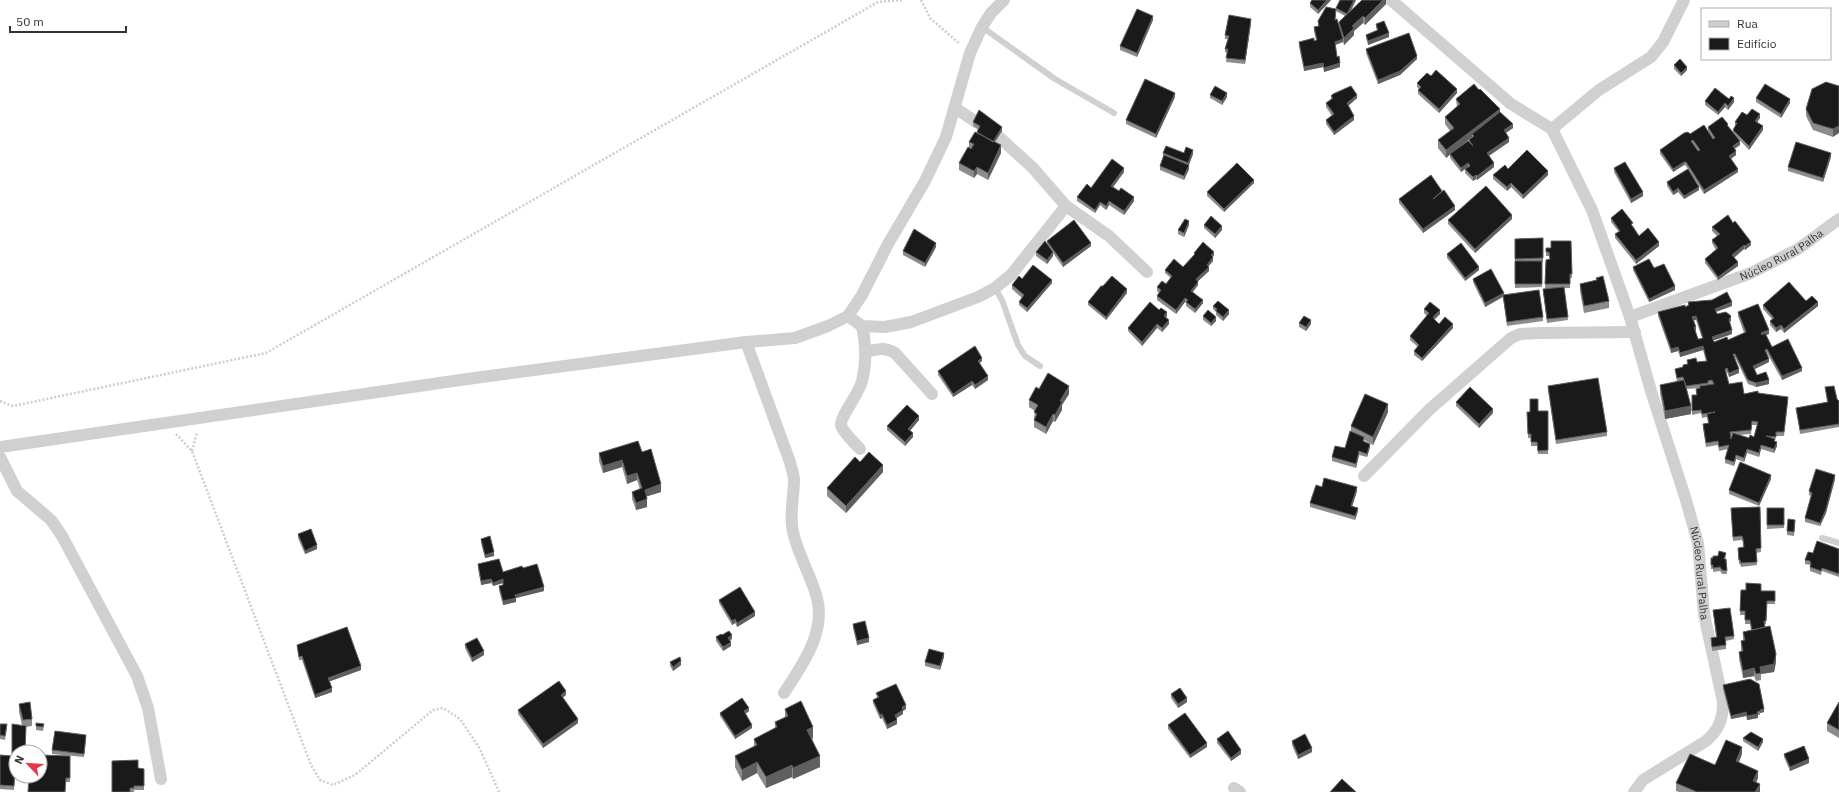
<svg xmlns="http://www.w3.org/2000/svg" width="1839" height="792" font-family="'IBM Plex Sans',sans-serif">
<rect width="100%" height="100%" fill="#fff"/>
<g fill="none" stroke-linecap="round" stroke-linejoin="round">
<!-- path -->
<path stroke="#cdcdcd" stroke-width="2.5" stroke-dasharray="2 2" stroke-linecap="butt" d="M921,0l9,18 30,26
M0,401l13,5 253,-53 612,-351 25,-2
M176,434l16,17 119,314 9,15 13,5 22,-10 78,-65 10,-2 17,11 20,30 19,43
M192,451l5,-19"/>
<!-- service -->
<path stroke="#d0d0d0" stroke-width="6" d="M982,27l73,52 59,34
M995,288l7,12 16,45 7,11 15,10
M1822,538l17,5"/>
<!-- minor -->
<g stroke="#d0d0d0" stroke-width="12">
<path d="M1391,0l120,104 41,25"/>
<path d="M955,108l44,29 34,31 33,38"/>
<path id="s1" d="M1552,129l40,81 38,107 21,74 35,109 12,43 6,71 19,88c0,17 -4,28 -17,39l-63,39 -9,12"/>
<path d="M1552,129l47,-39 52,-33 12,-15 21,-42"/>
<path d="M848,316l14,10 23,1 26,-5 67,-25 17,-9 16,-13 55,-69 43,30 38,36"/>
<path id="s2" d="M1630,317l121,-44 47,-24 41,-30"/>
<path d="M746,342l44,120c1,6 4,12 4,18 0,17 -5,35 -1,52 5,23 18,43 24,66 9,35 -15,67 -33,95"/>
<path d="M866,352c11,-3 19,-5 29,1l37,41"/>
<path d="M0,447l467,-68 279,-37 49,-4 33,-12 20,-10 14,-21 26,-51 37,-63 21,-44 24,-84 12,-26 9,-14 13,-13"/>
<path d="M860,449c-5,-6 -17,-16 -19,-24 -1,-8 19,-33 21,-44 5,-19 4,-37 0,-55"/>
<path d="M0,457l17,34 34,29 11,16 75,140 11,32 13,71"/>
<path d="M1364,476l66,-67 81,-71 9,-4 20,-1 95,-1"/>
<path d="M1234,788l6,4"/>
</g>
</g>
<!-- wall -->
<path fill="#8c8c8c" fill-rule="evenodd" d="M1331,0l-13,14 -8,-7v-4z
M1356,0l-5,11 35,-11v4l-21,21 -2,-2 -9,8v4l-10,10 -1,-3 -8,3 2,12 3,10 -16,5 -1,-5 -19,4 -5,-25v-4l17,-2 -2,-9v-4l4,-1v-5l17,-1 4,5v-3l6,-6 -9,-5v-3z
M1153,20l-16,37 -17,-7v-4z
M1251,23l-6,41 -19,-2 1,-9 -2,-1v-3l3,-10h-3v-4z
M1376,24l13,13 -21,8 -2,-7v-3l11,-5 -1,-2z
M1366,49l51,10 -17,16 -22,9 -12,-31z
M1674,65l13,5 -6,6 -7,-7z
M1431,76l26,17 -18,20 -21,-19v-4l1,-1 -2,-2v-4z
M1839,86l-6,51 -20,-7 -7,-14v-7z
M1479,90l21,22 13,16 -7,5 3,9 -20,14 5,11 -17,13 -1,-1 -3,2 -8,-8v-4l3,-2 -7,5 -11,-14v-4l-4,4 -8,-10v-8l12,-9 -5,-7v-7l12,-10 -1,-8zM1469,140v2l-11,6z
M1210,95l17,2 -5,8 -12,-7z
M1331,96l26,2 -9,8 6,14 -20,15 -8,-11v-4l6,-4 -6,-9v-4l5,-3z
M1175,97l-19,41 -30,-14v-4z
M1756,98l34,5 -9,15 -25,-16z
M1729,99l5,3 -6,8 -3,-3 -7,8 -13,-10v-4z
M1747,115l13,3 -3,4 6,8 -14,20 -15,-16 6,11 -5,3 1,7 -5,4 7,13 -34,22 -12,-19 7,15 -15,9 -6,-7 -5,3 -6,-9v-4l21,-13 -2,-3 -2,-1 -11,7 -13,-18v-4l30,-16 23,5 -5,-8v-4h20l5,6v-3l3,-4h-1v-4z
M973,122l29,9 -7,11 6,11 -13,27 -11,-6 -3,4 -15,-8v-7l10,-15v-6l8,-9 1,-4 -5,-3z
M1163,153h21l9,1 -4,11v4l-5,11 -24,-10v-4l3,-9z
M1831,157l-8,25 -35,-11v-4z
M1614,168l29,28 -12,7 -17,-31z
M1508,169l40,6 -25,24 -12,-12 -4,4 -14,-12v-4z
M1124,172l-11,15 21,14 -10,14 -15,-10 -3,5 -6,-5 -5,8 -18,-12v-4l14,-9z
M1254,183l-30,29 -17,-16v-4z
M1442,192l13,18 -32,23 -24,-30v-4z
M1611,218l22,8 6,10 20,10 -23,18 -21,-26v-4l4,-2 -8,-10z
M1512,219l-37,34 -27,-29v-4z
M1189,225l-5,12 -6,-3v-4z
M1204,225l18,5 -7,8 -11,-10z
M1712,227l39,18 -6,5 -1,-1 -10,9 4,8 -20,14 -13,-17v-4l11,-9 -4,-7v-3l5,-4 -5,-5z
M1543,238v24h-1v25l-27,1v-49z
M1047,241l44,5 -28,21 -10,-14v3l-6,8 -11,-8v-4l11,-8z
M1571,241l1,37h-2v10h-6l4,32 -21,3 -4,-34 10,-1h-8l1,-28 4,-1 -1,-3h-3v-8h5z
M936,247l-11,20 -22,-12v-4z
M1194,253l20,2 -1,2v4l-5,5 1,5 -11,10v4l-5,7 10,11 -8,10 -9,-7v-3l-1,-1 -9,12 -19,-14v-4l2,-3 -2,-2v-4l9,-3 5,-6 -6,-5v-3l18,-3 11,-12z
M1447,254l32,16 -14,11 -18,-23z
M1633,267l21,1 21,22 -26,12 -16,-32z
M1596,278l13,23v7l-25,5 -4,-22v-7l16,-4z
M1022,279l30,4 -25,29 -8,-7v-3l3,-4 -10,-9v-4z
M1473,279l31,16 39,22v4l-36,5 -4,-29 -18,10 -12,-25z
M1127,293l-21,27 -18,-15v-3z
M1806,301l12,5 -34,27 -3,-4 -5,3 -6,-7v-4l2,-2 -9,-10v-4z
M1688,302l44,4 -16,6 1,2 14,6 -1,3 2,11 -18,6v2l14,-2 16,-7 -6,-17v-4l31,22 -3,1 6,12 30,24 -20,9 -15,-27 2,9 -15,7 3,6 12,9 -13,3 -8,-3 -13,-27 4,16 -10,4 -2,-5 -1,1 3,11 15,10 14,-1 30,8 -4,35h-8l-1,5 2,5 -3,7 -13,-4 -2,8 -12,-4 -3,9 -8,-3 -2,7 -9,-3v-4l3,-10 -9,2 -1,-6 -12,2 -3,-20v-3l5,-1 -1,-6 -5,1 -1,-5 -9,2v-20h4v-6l4,-1 -13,1 4,25 -26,5 -5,-26v-8l17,-3 -2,-13 8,-1v-3l4,-1v-4l10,2 9,-1 -3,-11 -23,7 -2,-6 -7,2 -13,-37v-4l27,-5 3,-1zM1694,320h2l6,18 -4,1 -3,-8 1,-1zM1752,425h5l-3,12 -5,1 -10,-3 12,-1z
M1213,306l16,8 -6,7 -7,-6v-3l-3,-3z
M1424,309l16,5 -6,5 5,5 14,4 -31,33 -8,-6v-4l4,-4 -8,-7v-4l17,-20 -3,-3z
M1159,310l8,6 -1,1 3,7 -7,8 -5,-4 -15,18 -14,-15v-3z
M1203,316l13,5 -5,5 -8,-6z
M1299,323l12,1 -5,7 -7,-4z
M982,361l-2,2 8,17 -13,9 -3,-4 -19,12 -15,-22v-4z
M1548,386l59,46v4l-51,8 -8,-54z
M1825,387l14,14v26l-39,7 -4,-26 31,-6z
M1039,389l30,5 -7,11v5l-7,12 -2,-1 -7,13 -12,-7v-7l1,-9 -6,-4v-7z
M1456,402l37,11 -14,15 -23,-22z
M1538,411h10v43h-10l-1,-8h-6v-8h-3l-1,-26z
M1388,412l-15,33 -9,-5v1l6,6 -3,10 -8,-2 -3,13 -24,-7v-4l13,-9 6,-16v-6z
M919,420l-9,11 3,6 -8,9 -18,-16v-4z
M642,452l19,40 -14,4v11l-11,3 -4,-11v-7l8,-3 -3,-9 -10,4 -5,-17 -19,6 -4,-12v-8z
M860,462l23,10 -37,41 -19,-17v-8z
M1771,479l-12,27 -30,-12v-4z
M1835,479l-9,34 -6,13 -15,-4v-4l6,-22 -2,-1v-4z
M1322,487l35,4 -5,15 6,5 -3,9 -45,-13v-4z
M1760,507l1,45 -5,1 1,12 -16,2 -1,-3h-1l-1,-16 5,-1v-4l-1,-3 -9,1 -2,-33z
M1767,508h17v20l-17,1z
M1795,524l-1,12 -7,-1v-4z
M298,534l19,15 -12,5 -7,-16z
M481,539l13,17 -9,2 -4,-15z
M1839,549v28l-17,-6 -1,4 -11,-4v-6l-5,-1v-4l8,-7z
M1726,556l-1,3 2,15h-5l-2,-3 -7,1v-3h-2v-11z
M478,564l25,8 20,-4 21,23 -28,7v4l-13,3 -4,-15v-4l4,-1v-2l-10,3 -2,-3 -10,2 -3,-17z
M1741,590l34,1v13h-8l-1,20h-2l1,3 11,35 -2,10 -13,2v6l-5,1 -2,-5 -11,2 -4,-19v-7l2,-1v-10l2,-1v-8l8,-2 -1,-6h-5v-9h-5z
M719,600l36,16 -18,11 -2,-4 -3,2 -13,-22z
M1713,610l21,26v3l-8,2v8l-14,2 -1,-13 5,-1z
M853,624l16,18 -12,3 -4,-17z
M722,635l10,4 -2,1 1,6 -8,5 -7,-10v-4z
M465,644l19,11 -12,7 -7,-14z
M297,645l64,25 -31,11 2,11 -17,6 -13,-38h-3z
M944,657l-4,13 -15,-4v-4z
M670,662l11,3 -8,6 -3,-5z
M1723,685l41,27 -4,1v2h-2v3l-11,2 -1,-4 -15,3 -8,-30z
M876,693l30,16 -3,2v3l-7,4 1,6 -10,5 -5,-11 -2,1 -7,-16v-3l4,-2z
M1171,694l16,8 -9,6 -7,-10z
M566,695l-3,2 15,26 -35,25 -25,-34v-4z
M1839,702v36l-12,-7v-8z
M19,704l13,15v7l-6,1 -10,25v18h-1l-1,20 -14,-1v-34l12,1 10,-31 -3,-13z
M785,709l28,29 -1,1 8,28 -27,12 -1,-2 -26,11 -9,-15 -15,8 -7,-14v-11l19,-10v-7l21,-11v-6l10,-4z
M749,711l-4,3 7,14 -17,11 -15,-23v-3z
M36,723l8,1 -1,7 -7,-1z
M0,724l7,4 -2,12 -5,-1z
M1168,725l39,22 -17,11 -22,-29z
M1743,738l20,4 -5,9 -15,-10z
M86,739l-2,18 -32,-3v-4z
M1217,739l24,15 -10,7 -14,-18z
M1292,741l20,11 -14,7 -6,-14z
M1742,754l-3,8 19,16 -2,5 4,1v8h-81l-3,-1v-8l39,-18z
M1784,754l25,9 -19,8 -6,-14z
M70,756v26h-4l-38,10z
M138,768l6,1v21h-10v2h-22z"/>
<!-- shaded-wall -->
<path fill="#5f5f5f" d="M1327,0h4l-13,14v-4z
M1354,0h2l-9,17v-3z
M1383,0h3v4l-21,21v-7z
M1153,16v4l-16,37v-4z
M1363,16v7l-9,8v4l-10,10v-7l8,-12z
M1251,19v4l-6,41v-4z
M1389,33v4l-21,8v-4z
M1343,39v3l-8,3v-3z
M1417,56v3l-17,16 -22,9v-4z
M1323,63v4l-19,4v-4z
M1340,63v4l-16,5v-4z
M1687,67v3l-6,6v-3z
M1457,89v4l-18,20v-4z
M1175,93v4l-19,41v-4z
M1227,93v4l-5,8v-4z
M1357,95v3l-10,9v-4z
M1734,98v4l-6,8v-4z
M1790,99v4l-9,15v-4z
M1725,103v4l-7,8v-3z
M1500,109v7l-28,18v3l-26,21v-8z
M1760,114v4l-5,7v-4z
M1354,116v4l-20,15v-3z
M1513,124v4l-9,6v-4z
M1763,126v4l-14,20v-4z
M1839,126v7l-6,4v-8z
M1002,127v4l-9,14v-3z
M1509,138v4l-22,15v-4z
M1740,141v4l-7,5v-4z
M1001,145v8l-13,27v-7z
M1193,150v4l-5,13v-4z
M1736,151v4l-7,5v-4z
M1831,153v4l-8,25v-4z
M1684,162v3l-11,7v-3z
M1468,163v4l-7,5v-4z
M1494,163v4l-17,13v-4z
M1189,165v4l-5,11v-4z
M977,167v7l-3,4v-7z
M1124,168v4l-13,18v-4z
M1738,169v3l-34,22v-4z
M1548,171v4l-25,24v-4z
M1476,175v4l-3,2v-4z
M1254,180v3l-30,29v-3z
M1511,183v4l-4,4v-4z
M1699,187v3l-15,9v-3z
M1678,188v4l-5,3v-3z
M1643,192v4l-12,7v-4z
M1134,197v4l-10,14v-4z
M1109,201v4l-3,5v-4z
M1100,202v3l-5,8v-3z
M1455,206v4l-32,23v-4z
M1512,215v4l-37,34v-4z
M1189,221v4l-5,12v-4z
M1222,226v4l-7,8v-4z
M1659,242v4l-23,18v-4z
M1751,242v3l-6,5v-4z
M936,243v4l-11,20v-4z
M1091,243v3l-28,21v-4z
M1744,245v4l-12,10v-4z
M1053,252v4l-6,8v-4z
M1214,252v3l-3,4v-4z
M1213,257v4l-6,7v-3z
M1738,262v4l-20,14v-3z
M1209,267v4l-13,12v-4z
M1479,267v3l-14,11v-3z
M1052,280v3l-25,29v-4z
M1198,282v3l-7,9v-3z
M1675,286v4l-26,12v-3z
M1127,289v4l-21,27v-3z
M1504,293v3l-19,11v-4z
M1185,298v4l-9,12v-4z
M1203,300v3l-8,10v-4z
M1732,302v4l-17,6v-3z
M1818,302v4l-34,27v-4z
M1229,310v4l-6,7v-4z
M1440,310v4l-7,7v-4z
M1167,312v4l-3,3v-3z
M1696,316v4l-4,1v-4z
M1731,316v4l-2,4v-4z
M1216,317v4l-5,5v-3z
M1169,320v4l-7,8v-4z
M1311,320v4l-5,7v-4z
M1157,324v4l-15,18v-4z
M1453,324v4l-31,33v-3z
M1781,325v4l-5,3v-4z
M1694,327h2v3l-2,1z
M1732,330v4l-20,7v-4z
M1769,330v4l-8,3v-4z
M1703,346v4l-23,7v-4z
M1678,347v4l-7,2v-4z
M982,358v3l-4,3v-3z
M1769,359v3l-16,8v-4z
M1802,368v3l-20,9v-4z
M1739,369v4l-10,4v-4z
M988,376v4l-13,9v-4z
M1769,380v4l-13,3v-4z
M972,381v4l-19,12v-3z
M1069,386v8l-7,11v5l-7,12v-7l5,-14z
M1388,404v8l-15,33v-8z
M1691,406v8l-26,5v-8z
M1493,409v4l-14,15v-4z
M1053,414v7l-7,13v-7z
M919,416v4l-11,13v-4z
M913,433v4l-8,9v-4z
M1777,442v4l-3,7v-4z
M1370,444v3l-3,10v-3z
M1761,445v4l-2,8v-4z
M1747,449v4l-3,9v-4z
M1359,451v4l-3,13v-4z
M1736,455v4l-2,7v-4z
M622,460v7l-19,6v-7z
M883,465v7l-37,41v-7z
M637,473v7l-10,4v-8z
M1771,475v4l-12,27v-3z
M1835,475v4l-9,34 -6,13v-3z
M661,484v8l-16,5v-7z
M1357,487v4l-6,19v-4z
M647,499v8l-11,3v-7z
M1358,508v3l-3,9v-4z
M317,545v4l-12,5v-3z
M494,552v4l-9,2v-3z
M491,579v4l-10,2v-4z
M503,579v4l-10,3v-3z
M544,587v4l-28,7v4l-13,3v-4l12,-6z
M755,612v4l-18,11v-4z
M735,619v4l-3,2v-4z
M732,635v4l-4,2v-3z
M869,638v4l-12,3v-4z
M731,642v4l-8,5v-4z
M484,651v4l-12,7v-4z
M944,653v4l-4,13v-4z
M1776,654v8l-2,10 -13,2 -1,-7z
M681,661v4l-8,6v-4z
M361,666v4l-33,12v-4z
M1754,668v8l-11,2v-7z
M332,688v4l-17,6v-3z
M566,691v4l-5,4v-4z
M1187,698v4l-9,6v-4z
M906,705v4l-3,2v3l-8,5v-4l7,-8z
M749,708v3l-5,4v-4z
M1764,709v3l-4,1v-3z
M1746,712v4l-15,3v-3z
M882,714v4l-2,1v-4z
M1758,714v4l-11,2v-4z
M578,719v4l-35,25v-4z
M897,720v4l-10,5v-4z
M752,725v3l-17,11v-3z
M813,727v11l-6,3v-11z
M1763,739v3l-5,9v-4z
M1207,743v4l-17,11v-3z
M1742,747v7l-6,15v-8z
M1312,748v4l-14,7v-4z
M1241,750v4l-10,7v-3z
M820,756v11l-27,12v-11z
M1809,759v4l-19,8v-4z
M757,762v11l-15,8v-11z
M792,765v12l-26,11v-11z
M1758,771v7l-5,11v-8z
M1760,784v8h-5z"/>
<!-- building -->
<path fill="#1a1a1a" stroke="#5f5f5f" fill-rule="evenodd" d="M1312,0h15l-9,10 -8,-7z
M1340,0h14l-7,14 -11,-6z
M1362,0h21l-18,18 -2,-2 -11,10 2,2 -10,10 -5,-16z
M1326,7l10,2 -1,11 2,-1 6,20 -8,3 2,15 2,-1 1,7 -16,5 -1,-5 -19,4 -5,-25 15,-4v3l3,-1 -3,-13 5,-1 -1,-5z
M1137,9l16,7 -16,37 -17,-7z
M1229,15l22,4 -6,41 -19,-2 2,-9h-3l4,-13 -4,-1z
M1384,21l5,12 -21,8 -2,-6 12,-5 -2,-6z
M1409,33l8,23 -17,15 -22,9 -12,-31z
M1680,59l7,8 -6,6 -7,-8z
M1436,70l21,19 -18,20 -21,-19 3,-3 -4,-4 10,-10 4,3z
M1145,79l30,14 -19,41 -30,-14z
M1826,82l13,4v40l-6,3 -20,-6 -7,-14 6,-20z
M1474,84l5,6 1,-1 20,20 -54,41 -8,-10 16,-12 -9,-11 15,-13 -4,-5z
M1765,84l25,15 -9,15 -25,-16z
M1215,86l12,7 -5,8 -12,-6z
M1351,86l6,9 -10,8 7,13 -20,16 -8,-12 8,-6 -8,-11 7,-5 -2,-2 2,-2z
M1715,88l14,11 2,-3 3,2 -6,8 -3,-3 -7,9 -13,-11z
M1752,109l8,5 -5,7 8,5 -14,20 -16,-16 4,-7 -2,-1 7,-10 5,3z
M979,110l23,17 -9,15 -16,-10 3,-6 -7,-4z
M1500,112l13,12 -9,6 5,8 -22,15 7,10 -17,13 -1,-1 -3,2 -8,-8 5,-3 -2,-3 -7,5 -11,-14 18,-13 5,5 -4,-6 5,-4 -2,-2z
M1722,117l6,7 -1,1 13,16 -7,5 3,5 -7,5 9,13 -34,21 -18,-28h-2l-11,7 -13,-19 24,-17 4,-1 2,2 14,-9 9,14 2,-1 -7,-11zM1693,140l7,10 -2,1 -7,-10z
M975,132l26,13 -13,28 -11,-6 -3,4 -15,-8 9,-16 3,2 3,-5 -5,-2z
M1796,142l35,11 -8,25 -35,-11z
M1166,146l18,7 2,-6 7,3 -5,13 -25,-10z
M1527,150l21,21 -25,24 -12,-12 -4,4 -14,-12 12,-10 3,4z
M1164,155l25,10 -5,11 -24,-10z
M1112,159l12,9 -13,18 8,5 2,-3 13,9 -10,14 -15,-10 -3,5 -6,-4 -5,8 -18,-13 10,-13 4,4z
M1625,162l18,30 -12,7 -17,-31z
M1237,163l17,17 -30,29 -17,-17z
M1688,169l11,18 -15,9 -6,-8 -5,4 -6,-10z
M1431,175l11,16 -9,8 11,-9 11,16 -32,23 -24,-30z
M1486,186l26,29 -37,34 -27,-29z
M1622,209l11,14 -2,1 8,12 9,-8 11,14 -23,18 -21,-26 5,-3 -9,-13z
M1728,215l5,8 2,-2 16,21 -6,4 -1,-1 -12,10 6,7 -20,15 -13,-18 13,-11 -6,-8 8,-6 -8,-7z
M1211,216l11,10 -7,8 -11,-9z
M1185,219l4,2 -5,12 -6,-3z
M1074,220l17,23 -28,20 -16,-22z
M914,229l22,14 -11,20 -22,-12z
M1543,238v20l-28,1v-20z
M1045,241l8,11 -6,8 -11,-8z
M1551,241h20l1,33h-2v10h-25l1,-24 4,-1 -1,-7h-3v-4h5z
M1203,242l11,10 -3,3 2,2 -6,8 2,2 -13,12 2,3 -7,9 12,9 -8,9 -9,-7 2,-2 -3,-2 -9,12 -19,-14 4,-6 -4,-3 5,-6 4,3 6,-8 -7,-6 9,-11 9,8 12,-13 -1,-1z
M1461,243l18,24 -14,11 -18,-24z
M1649,259l5,9 10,-4 11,22 -26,13 -16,-32z
M1515,261h27v23h-27z
M1033,265l19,15 -25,28 -8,-6 5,-7 -12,-10 7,-9 3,3z
M1491,269l13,24 -19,10 -12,-24z
M1112,276l15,13 -21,28 -18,-15 13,-16h2z
M1603,276l6,25 -25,5 -4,-22 17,-4 -1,-2z
M1789,282l17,19 6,-5 6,6 -34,27 -3,-4 -5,3 -6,-7 4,-3 -11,-13z
M1564,287l4,30 -21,2 -4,-30z
M1539,290l4,27 -36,5 -4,-27z
M1727,292l5,10 -17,7 2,5 9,-2 5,4 -2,4 3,10 -20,7 2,5 13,-5 1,3 18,-8 -8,-20 20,-8 11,26 -8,3 1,2 3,-2 7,14 16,-8 14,29 -20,8 -15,-27 -2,1 4,9 -16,7 4,9 9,-3 3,8 -13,3 -8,-3 -13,-26h-2l6,15 -10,4 -2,-5 -2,1 4,15 13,-2 2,12 14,-3v2l30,4 -4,35h-8v5l-10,-1 9,3 -1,2 3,1 -3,7 -13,-4 -2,8 -12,-4 -3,9 -8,-3 -2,7 -9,-3 4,-14 -10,2 -1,-6 -12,2 -3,-19 6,-1 -2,-9 8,-2 -13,2 -1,-4 -9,1v-16h5l-1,-6 4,-1v-2l14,-2 -2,-4 -4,1v2l-22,3 -3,-9 -6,1 -2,-9 8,-2v-2l5,-1 -1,-4 9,-2 1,4 10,-1 -4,-15 -23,7 -2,-6 -7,2 -13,-37 27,-7v2l4,-2 -1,-3 24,-2zM1696,316l7,22 -3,1h-2l-4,-12h2l-4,-10zM1752,421l6,1 -4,15 -4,-2 -1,3 -16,-5 -2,6 -1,-7 21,-2z
M1218,301l11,9 -6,7 -7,-6 1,-2 -4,-3z
M1150,302l9,8 2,-2 6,4 -3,4 5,4 -7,8 -5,-4 -15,18 -14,-14z
M1430,302l10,8 -7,7 1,2 5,5 6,-7 8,7 -31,34 -8,-7 5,-6 -9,-9 19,-23 -5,-4z
M1208,310l8,7 -5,6 -8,-7z
M1304,316l7,4 -5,7 -7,-4z
M975,346l7,12 -4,3 10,15 -13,9 -3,-4 -19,13 -15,-23z
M1048,373l21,13 -9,15 2,1 -7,13 -2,-1 -7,13 -12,-7 3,-6 -3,-2 4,-7 -9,-5 7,-13 3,2z
M1598,378l9,54 -51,8 -8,-54z
M1684,380l7,26 -26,5 -5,-26z
M1834,386l3,13 2,2v23l-39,6 -4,-22 32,-6 -3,-15z
M1470,387l23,22 -14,15 -23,-22z
M1365,394l23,10 -15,33 -22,-11z
M1530,399h8v12h10v39l-10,1 -1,-9h-6v-8h-3l-1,-22h3z
M907,405l12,11 -11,13 5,4 -8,9 -18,-16z
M1350,431l14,6 -1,4 7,3 -3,10 -8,-3 -3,13 -24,-7 3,-11 10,2z
M638,441l4,11 9,-3 10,35 -16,6 2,9 -11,4 -4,-11 10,-4 -5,-15 -10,3 -5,-16 -19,6 -4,-13z
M869,452l14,13 -37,41 -19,-18 28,-31 5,5z
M1740,462l31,13 -12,28 -30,-13z
M1816,469l19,6 -9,34 -6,14 -15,-5 7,-25 -3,-2z
M1324,478l33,9 -6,19 7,2 -3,8 -45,-13 6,-18 6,2z
M1760,507l1,41 -5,1 1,13 -16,1 -1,-3h-1l-1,-12 6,-1 -1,-8 -1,-3 -9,1 -2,-29z
M1767,508h17v17h-17z
M1788,519l7,1 -1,12 -7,-1z
M311,529l6,16 -12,6 -7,-17z
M490,536l4,16 -9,3 -4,-16z
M1817,541l22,8v25l-17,-6 -1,3 -11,-4 1,-3 -1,-3 -5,-1 3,-8 5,1z
M1719,551l7,2 -2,6h2l1,12 -5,-1 -2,-3 -7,1v-3h-2v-7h2v-2h5z
M499,559l4,13 19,-6 1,2 14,-4 7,23 -29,8 1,3 -13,3 -4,-15 4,-1v-6l-10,4 -2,-4 -10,2 -3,-17z
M1746,583l15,1v7h14v10h-8l-1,20h-2l1,6 -13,3 -2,-10h-5v-9h-5l1,-21h5z
M740,587l15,25 -18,11 -2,-4 -3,2 -13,-21z
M1730,608l4,28 -9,1 1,8 -14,2 -1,-9 6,-1 -4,-27z
M865,621l4,17 -12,3 -4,-17z
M1770,626l6,28 -2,10 -14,3 1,6 -5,1 -2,-6 -11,3 -4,-19 4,-1 -2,-10 4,-1 -2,-8z
M347,627l14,39 -33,12 4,10 -17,7 -13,-39 -3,1 -2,-12z
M729,631l3,4 -4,3 3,4 -8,5 -7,-10 5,-3 1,1z
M477,638l7,13 -12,7 -7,-14z
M929,649l15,4 -4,13 -15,-4z
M680,657l1,4 -8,6 -3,-5z
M1750,679l9,5 5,25 -4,1v1l-3,1 1,2 -11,2 -1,-4 -15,4 -8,-31z
M559,681l7,10 -5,4 17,24 -35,25 -25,-34z
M896,684l10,21 -4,2 1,3 -8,5 2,5 -10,5 -5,-11 -2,1 -7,-15 6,-3 -3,-4z
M1180,688l7,10 -9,6 -7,-10z
M742,698l7,10 -5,3 8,14 -17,11 -15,-23z
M801,701l12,26 -6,3 13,26 -27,12 -1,-3 -26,12 -9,-15 -15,8 -7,-14 22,-11 -3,-6 23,-12 -2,-5 13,-6 -3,-7z
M30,702l2,17 -9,1 -4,-16z
M1839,702v28l-12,-7z
M1185,713l22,30 -17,12 -22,-30z
M36,723l8,1 -1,3 -7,-1z
M0,724h7l-2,12 -5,-1z
M12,724l14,2 -1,26h-9v14h-1l-1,20 -14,-1v-30l12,1z
M55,731l31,4 -2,19 -32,-4z
M1228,731l13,19 -10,8 -14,-19z
M1751,732l12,7 -5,8 -15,-9z
M1305,734l7,14 -14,7 -6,-14z
M1726,740l16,7 -6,14 22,10 -5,10 7,3 -5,8h-58l-21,-9 14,-29 25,11z
M1804,746l5,13 -19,8 -6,-13z
M40,755l30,1v22h-4l-1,14h-37l1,-16h11z
M138,760v8l6,1v17h-10v2h-4v4h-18v-31z
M1342,779l14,13h-26z"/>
<g text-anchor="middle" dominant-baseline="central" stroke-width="4" stroke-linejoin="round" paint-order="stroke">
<!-- street labels -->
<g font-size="11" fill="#333" stroke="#fff">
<text stroke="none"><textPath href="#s2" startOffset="164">Núcleo Rural Palha</textPath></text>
<text stroke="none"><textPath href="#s1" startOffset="470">Núcleo Rural Palha</textPath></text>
</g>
</g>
<!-- legend -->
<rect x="1701" y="8" width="130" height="52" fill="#ffffff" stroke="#adadad"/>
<rect x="1709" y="21" width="20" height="6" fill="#d0d0d0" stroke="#adadad"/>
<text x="1737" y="28" font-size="12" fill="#333333">Rua</text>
<rect x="1709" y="38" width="20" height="12" fill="#1a1a1a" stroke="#adadad"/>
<text x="1737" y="48" font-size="12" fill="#333333">Edifício</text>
<!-- north arrow -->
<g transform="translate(28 764) rotate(295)"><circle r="19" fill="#ffffff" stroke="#adadad"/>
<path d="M0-3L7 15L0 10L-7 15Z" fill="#e63946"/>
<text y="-6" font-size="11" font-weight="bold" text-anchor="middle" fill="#333333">N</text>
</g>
<!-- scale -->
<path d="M10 26v6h116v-6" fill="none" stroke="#333333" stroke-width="2"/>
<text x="16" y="26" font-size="12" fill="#333333" stroke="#ffffff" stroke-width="3" paint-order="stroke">50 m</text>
</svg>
